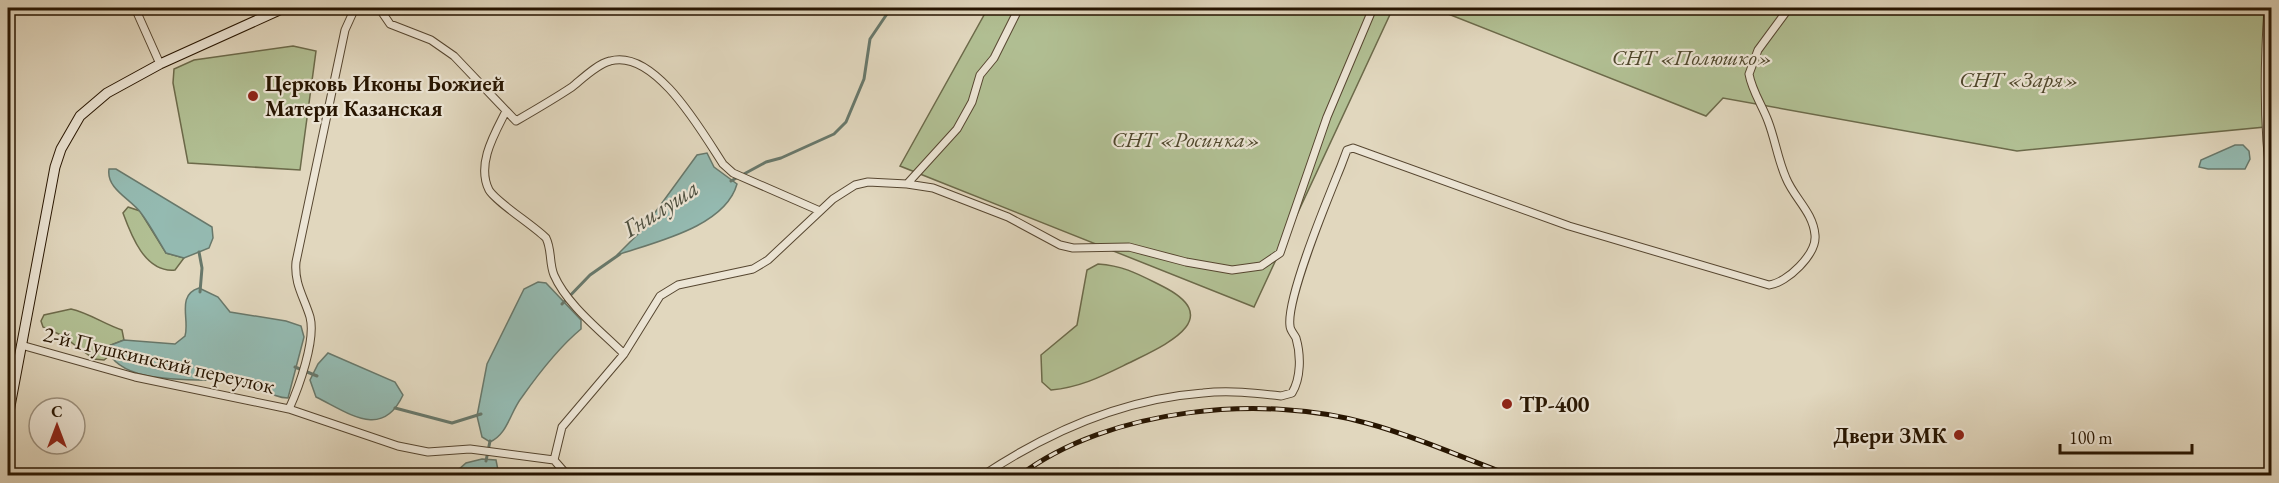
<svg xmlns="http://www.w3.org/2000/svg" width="2279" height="483" font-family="'EB Garamond',serif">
<rect width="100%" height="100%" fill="#e1d7be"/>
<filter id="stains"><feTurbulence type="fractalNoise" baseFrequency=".00333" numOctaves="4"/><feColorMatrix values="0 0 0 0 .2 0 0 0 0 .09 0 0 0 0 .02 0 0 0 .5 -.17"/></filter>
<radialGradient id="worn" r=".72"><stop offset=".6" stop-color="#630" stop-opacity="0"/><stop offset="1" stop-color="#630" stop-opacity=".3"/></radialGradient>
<!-- green -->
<path fill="#b1bf93" stroke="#6c6a4a" stroke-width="1.5" d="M988,8h405l-139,299 -354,-141z
M1433,8h838v25l-4,2 -2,92 -248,24 -294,-53 -17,18z
M293,46l23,5 -16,119 -112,-7 -15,-80 1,-14 20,-9z
M128,207l12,4 26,42 18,5 -9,12c-30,3 -44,-35 -52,-57z
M1098,264c27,2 40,10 64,22 64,32 5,58 -29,75 -29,14 -50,26 -82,29l-9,-8 -1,-27 36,-30 10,-55z
M71,309c18,4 33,15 51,21l2,10 -18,7 3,9 -5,4 -10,-1 -33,-24 -18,-8 -2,-6 3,-6z"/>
<!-- water -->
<path fill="#94bab1" stroke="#68786b" stroke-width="1.5" d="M2235,145h8l6,6 1,8 -5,10h-37l-9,-2 2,-7z
M707,153l7,14 23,17c-12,43 -82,58 -120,71l26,-26 54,-74z
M109,169h7l96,58 1,11 -4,10 -25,10 -18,-5c-8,-13 -16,-28 -25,-40 -10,-14 -35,-24 -32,-44z
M538,282l8,1 35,37v9c-23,19 -42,44 -59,68 -12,15 -14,37 -32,45l-8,-5 -5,-21 10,-52 37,-75z
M199,288l19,9 12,15 56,9 15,5 3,11 -16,61c-16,0 -28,-13 -44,-16 -35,-6 -123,9 -138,-35l18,-7 51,4 10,-8c5,-16 -9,-41 14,-48z
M328,353l67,29 8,13c-21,45 -54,18 -87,2l-6,-17 8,-16z
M482,459l14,1 2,10 -4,5h-38l1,-4 9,-8z"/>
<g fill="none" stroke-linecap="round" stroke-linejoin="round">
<!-- stream -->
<path stroke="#68786b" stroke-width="3" d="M731,181l35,-19 15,-4 53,-24 12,-12 18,-43 6,-40 21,-31
M199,252l3,16 -2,24
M562,304l28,-29 30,-21
M295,367l22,9
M395,408l57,15 29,-9
M486,461l4,-20"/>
<defs>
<path id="street" d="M135,8l25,56
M379,8l11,16 41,16 23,16 62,65c19,-11 38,-22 56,-34 10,-8 25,-23 38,-26 45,-13 92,71 113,103l10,9 87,38
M2268,8c-4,60 -5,121 4,181
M506,111c-11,22 -30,53 -17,79 7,12 44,35 57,48 6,12 3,25 8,37 13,30 47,56 70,79
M907,184l26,4 75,29 52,28 13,3 56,-1 57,15 46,8 29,-4 19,-13 47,-136 46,-109
M21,345l114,32 154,32 109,37 30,6 42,-3 84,11
M289,409c10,-22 27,-69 21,-92 -6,-20 -16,-33 -14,-55l49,-232 10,-22
M554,460l8,-33 62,-73 36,-58 18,-11 75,-16 15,-9 65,-61 22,-14 13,-3 39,2 50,-55 15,-27 8,-27 14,-17 25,-50
M554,460l14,16
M982,476c66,-44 141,-77 221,-83 26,-3 52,0 78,3l11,-3c9,-15 9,-38 4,-55 -2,-4 -6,-8 -6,-12 -4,-28 39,-130 51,-160l6,-16 6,-2 216,78 200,59c18,-2 48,-31 46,-50 -2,-23 -21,-37 -29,-57 -8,-18 -11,-39 -18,-57 -6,-16 -16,-30 -19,-47l9,-24 31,-42"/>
<path id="secondary" d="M8,417l47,-250 6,-18 19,-33 27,-23 53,-29 124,-56"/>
</defs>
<!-- street casing -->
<use href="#street" stroke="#564630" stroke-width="9"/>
<!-- secondary casing -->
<use href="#secondary" stroke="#271501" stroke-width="11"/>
<!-- street -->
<use href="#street" stroke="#ece5d5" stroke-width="7"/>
<!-- secondary -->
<use href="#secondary" stroke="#ece5d5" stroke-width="9"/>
<defs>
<path id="rail" d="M1019,476c89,-68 245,-83 351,-52 44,12 86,31 129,47"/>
</defs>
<!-- rail casing -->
<use href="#rail" stroke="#271501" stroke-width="5"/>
<!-- rail -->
<use href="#rail" stroke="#ece5d5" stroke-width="3" stroke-dasharray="9" stroke-linecap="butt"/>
</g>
<!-- markers -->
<g fill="#8f2418" stroke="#ece5d5" stroke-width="2">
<circle cx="253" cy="96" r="6"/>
<circle cx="1507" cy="404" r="6"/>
<circle cx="1959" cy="435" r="6"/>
</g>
<g text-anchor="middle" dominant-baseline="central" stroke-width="4.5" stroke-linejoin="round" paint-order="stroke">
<!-- park labels -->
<g font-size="22" font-style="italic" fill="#50482d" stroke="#ece5d5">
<text x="1692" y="57">СНТ «Полюшко»</text>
<text x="2019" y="79">СНТ «Заря»</text>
<text x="1186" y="139">СНТ «Росинка»</text>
</g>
<!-- poi labels -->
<g font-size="22" font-weight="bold" fill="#271501" stroke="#ece5d5" text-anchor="start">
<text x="265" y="83">Церковь Иконы Божией<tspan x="265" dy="25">Матери Казанская</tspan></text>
<text x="1519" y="404">ТР-400</text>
<text x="1947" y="435" text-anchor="end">Двери ЗМК</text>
</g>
<!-- street labels -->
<g font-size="22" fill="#271501" stroke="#ece5d5">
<text transform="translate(159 360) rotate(13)">2-й Пушкинский переулок</text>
</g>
<!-- water labels -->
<g font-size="24" font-style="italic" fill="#4d4f3f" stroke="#ece5d5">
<text transform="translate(660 208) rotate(-33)">Гнилуша</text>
</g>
</g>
<!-- margin -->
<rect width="2279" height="483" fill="none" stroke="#e1d7be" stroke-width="30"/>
<rect x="9" y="9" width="2261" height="465" fill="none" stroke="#271501" stroke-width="3"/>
<rect x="15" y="15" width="2249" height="453" fill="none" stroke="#271501" stroke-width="1.5"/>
<!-- north arrow -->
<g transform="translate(57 426)"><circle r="28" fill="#ece5d5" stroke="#9d9280" stroke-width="1.5"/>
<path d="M0-4.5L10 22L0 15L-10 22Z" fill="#8f2418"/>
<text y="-9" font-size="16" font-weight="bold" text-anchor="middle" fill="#271501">С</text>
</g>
<!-- scale -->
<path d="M2060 444v9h132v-9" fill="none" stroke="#271501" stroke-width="3"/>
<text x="2069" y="444" font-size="18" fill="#271501" stroke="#ece5d5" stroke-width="4.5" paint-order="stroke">100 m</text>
<rect width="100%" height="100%" filter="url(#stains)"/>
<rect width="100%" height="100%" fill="url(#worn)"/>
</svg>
